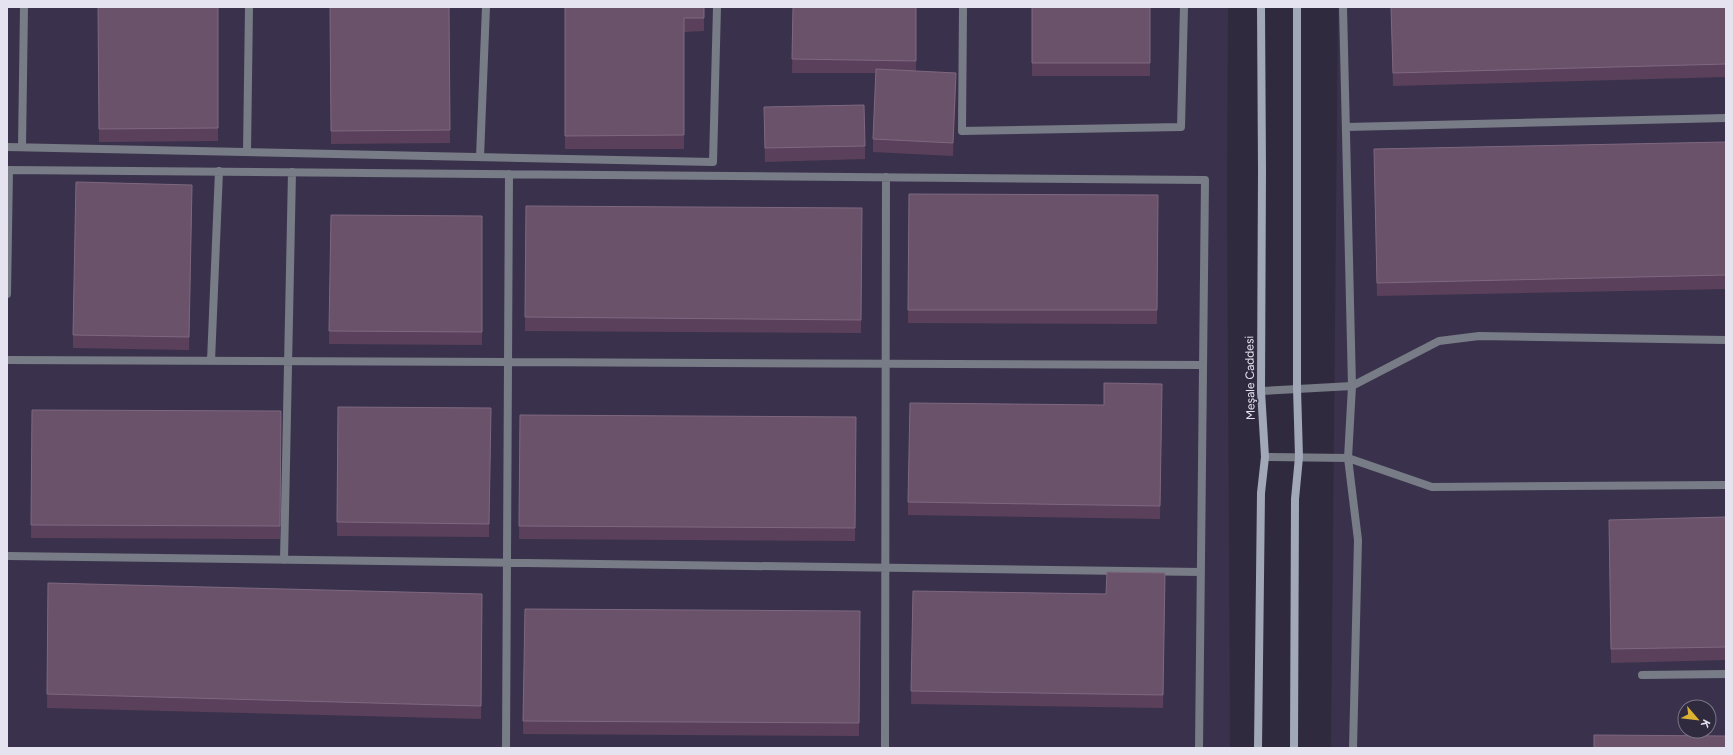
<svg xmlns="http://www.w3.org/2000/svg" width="1733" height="755" font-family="Figtree,sans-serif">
<rect width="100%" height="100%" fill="#302a3e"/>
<!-- built -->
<path fill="#3a324c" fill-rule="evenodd" d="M7,7h1221l-1,190 3,551h-1223z
M1338,7h388v741h-395zM1685,707h24v24h-24z"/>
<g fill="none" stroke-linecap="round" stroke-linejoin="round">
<!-- lane -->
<path stroke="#787c86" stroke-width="8" d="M963,7l-1,124 219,-4 3,-120
M1343,7l9,379 -4,72 10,82 -5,208
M1346,127l380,-9
M7,147l706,15 4,-155
M22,147l2,-140
M247,152l2,-145
M480,157l6,-150
M7,170l1198,10 -6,568
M7,294l2,-124
M7,360l1196,5
M211,361l8,-190
M1261,391l91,-5 87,-45 40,-5 247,4
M1265,457l83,1 84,29 294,-2
M7,556l1194,16
M284,560l8,-388
M1642,675l84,-1
M506,748l3,-574
M885,748l1,-571"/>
<!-- secondary -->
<path stroke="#a1a8b8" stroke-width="8" d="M1258,748l3,-255 4,-36 -4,-66 1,-221 -1,-163
M1294,748l1,-249 4,-42 -2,-69v-381"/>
</g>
<!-- wall -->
<path fill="#5b405b" d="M98,7h120v134l-119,1z
M330,7h119l1,136 -119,1z
M565,7h139v24l-20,1v117h-119z
M793,7h123v64l40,15 -3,70 -80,-4v-13l3,-66h-84z
M1032,7h118v69h-118z
M1391,7h335v70l-333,9z
M764,120l101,26v13l-100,3z
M1726,142v147l-349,7 -3,-134z
M909,194l249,1 -1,129 -249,-1z
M192,198l-3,152 -116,-2v-13z
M526,206l336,2 -1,125 -336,-2z
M331,215l151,1v129l-153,-1z
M1162,398l-2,121 -252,-4v-13l196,-97z
M338,407l153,1 -2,129 -152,-1z
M32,410l249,1 -1,128 -249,-1z
M520,415l336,2 -1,124 -336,-2z
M1726,517v143l-115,3 -2,-130z
M48,583l434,11 -1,125 -434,-11z
M1165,587l-2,121 -252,-4 2,-113 193,3z
M525,609l335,2 -1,125 -336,-2z"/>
<!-- shaded-wall -->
<path fill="#443049" d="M956,73v13l-3,70v-13z"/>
<!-- building -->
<path fill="#6a526b" stroke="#7e6880" d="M98,7h120v121l-119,1z
M330,7h119l1,123 -119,1z
M565,7h139v11h-20v117l-119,1z
M793,7h123v54l-124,-2z
M1032,7h118v56h-118z
M1391,7h335v57l-333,9z
M876,69l80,4 -3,70 -80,-4z
M864,105l1,41 -100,2 -1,-41z
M1726,142v133l-349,8 -3,-134z
M76,182l116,3 -3,152 -116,-2z
M909,194l249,1 -1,115h-249z
M526,206l336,2 -1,112 -336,-3z
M331,215l151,1v116l-153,-1z
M1104,383l58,1 -2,122 -252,-4 2,-99 194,2z
M338,407l153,1 -2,116 -152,-2z
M32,410l249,1 -1,115 -249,-1z
M520,415l336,2 -1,111 -336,-2z
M1726,517v130l-115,2 -2,-129z
M1107,572l58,1 -2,122 -252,-4 2,-100 193,3z
M48,583l434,11 -1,112 -434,-12z
M525,609l335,2 -1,112 -336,-2z
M1594,735l132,1v12h-132z"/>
<g text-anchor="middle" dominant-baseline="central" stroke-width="3" stroke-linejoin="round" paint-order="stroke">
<!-- street labels -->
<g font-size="12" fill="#e6e3f0" stroke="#302a3e">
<text transform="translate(1250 378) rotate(-91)">Meşale Caddesi</text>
</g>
</g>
<!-- border -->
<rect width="1733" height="755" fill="none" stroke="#e6e3f0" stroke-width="16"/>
<!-- north arrow -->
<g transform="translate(1697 719) rotate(118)"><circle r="19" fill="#302a3e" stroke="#797485"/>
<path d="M0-3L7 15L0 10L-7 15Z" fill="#dcb233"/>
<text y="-6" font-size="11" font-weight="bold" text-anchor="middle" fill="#e6e3f0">K</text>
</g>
</svg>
